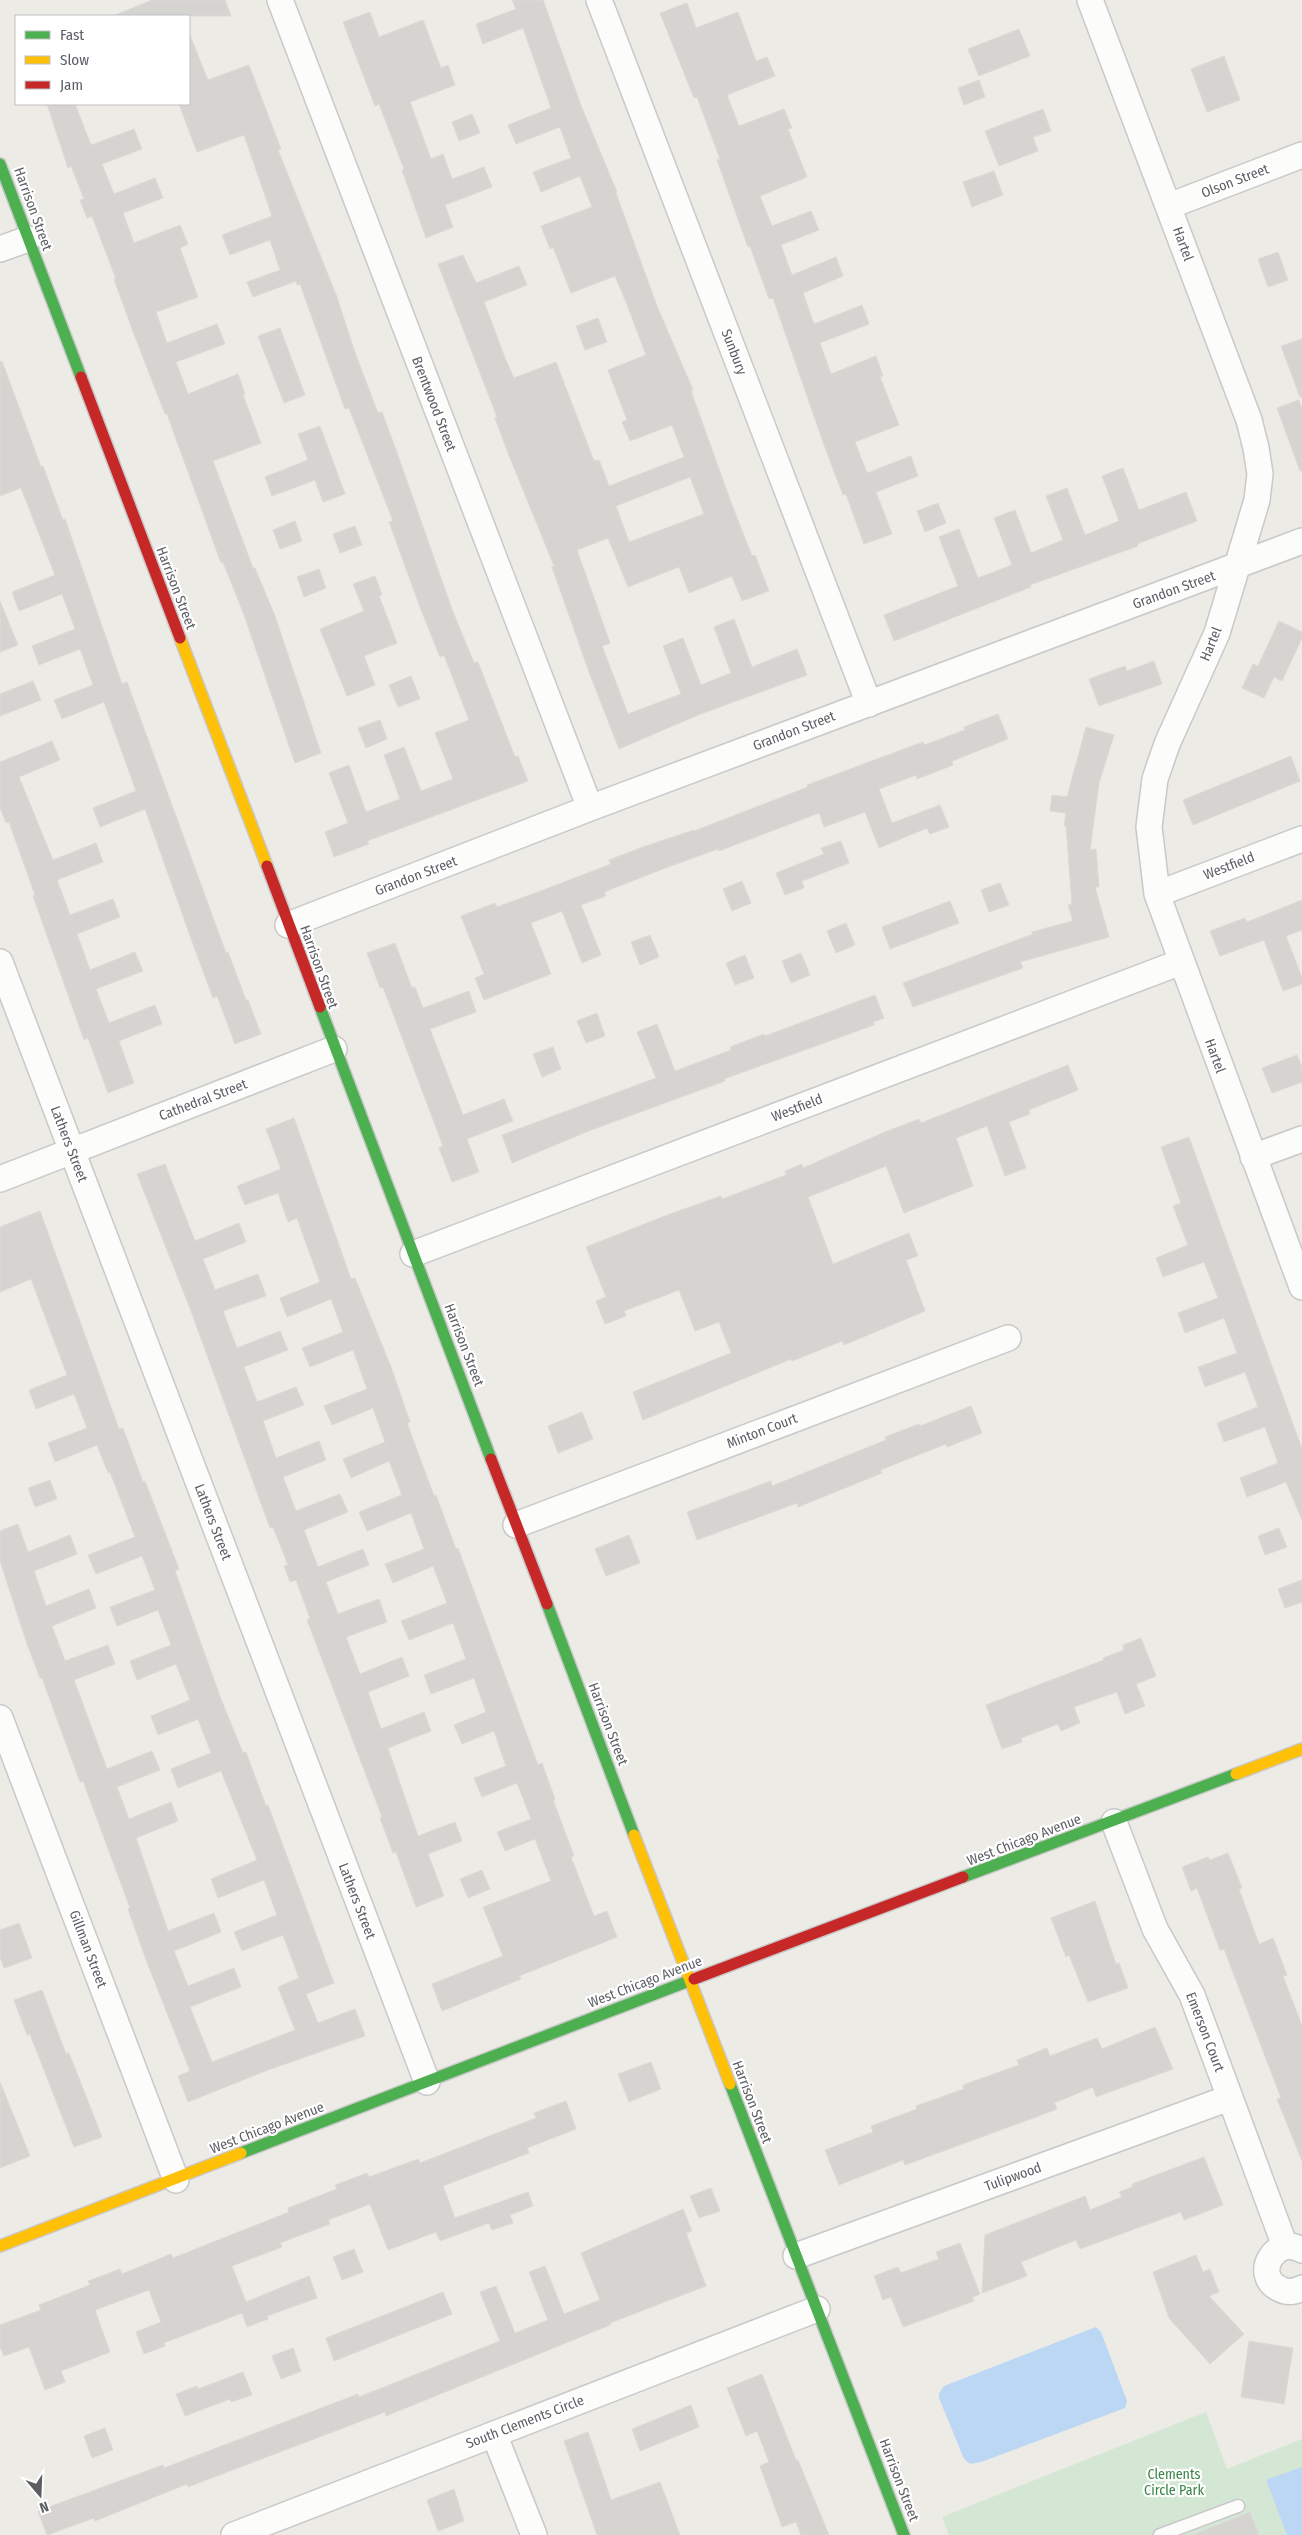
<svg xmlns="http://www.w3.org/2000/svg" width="1302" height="2535" font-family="'Fira Sans Condensed',sans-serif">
<rect width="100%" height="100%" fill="#ecebe6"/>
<!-- green -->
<path fill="#d4e7d4" d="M1206,2412l21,57 75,-30v96h-353l-7,-18z"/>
<!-- water -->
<path fill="#bcd7f4" d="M1096,2327l5,5 26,69 -2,7 -144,54 -11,2 -6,-5 -25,-61v-5l5,-7z
M1302,2467v68h-15l-21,-55z"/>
<!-- building -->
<path fill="#d5d4d1" stroke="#dbdad5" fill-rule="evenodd" d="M152,0h73l6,16h-118z
M512,0h31l39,108 35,84 -1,1 41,113 36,84 -2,1 41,114 20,51 3,-1 14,36 -27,10 -10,-25 -43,17 -10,-26 -51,20 -20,-49 -31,12 33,93 -8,3 26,68 53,-20 -18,-48 20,-8 18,47 30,-12 -17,-46 20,-8 18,48 45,-18 10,26 -109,40 -79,34 -30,-77 -37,-105 2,-1 -46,-113 -13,-35 2,-1 -59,-153 25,-9 13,28 43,-17 8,19 -43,17 21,56 9,20 42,-16 38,99 5,-1 10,26 75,-29 -12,-32 -42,16 -8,-19 5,-2 -19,-50 38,-15 -20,-53 -11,-26 -44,17 -18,-46 -3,2 -9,-23 51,-19 -12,-31 -39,16 -8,-20 38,-14 -11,-31 -44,17 -8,-19 43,-17 -28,-80 -40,16 -7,-20 40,-15zM690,477l14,37 -75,28 -13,-36z
M687,3l9,25 42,-16 18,49 11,-4 8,19 -48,19 12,31 45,-17 8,19 -4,1 19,48 -47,19 12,30 39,-15 8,19 -38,15 11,30 44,-18 7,19 -40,17 11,31 48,-19 7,19 -49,19 11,31 45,-18 7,20 -3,1 19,48 -44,17 12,31 44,-17 7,20 -42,16 16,42 -28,10 -18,-50 -3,1 -19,-50 -51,-147 -4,1 -19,-53 -2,1 -31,-87 3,-1 -23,-62 -3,1 -34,-85z
M370,12l9,25 44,-17 18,48 7,-3 7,20 -45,17 21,57 12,-5 9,25 32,-12 8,20 -47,18 8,22 -27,11 -24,-68 2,-1 -25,-65 -4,2 -32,-84z
M1019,29l11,27 -51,20 -11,-27z
M189,33l19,47 41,-15 32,84 -3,1 59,147 17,53 24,63 4,-1 13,35 58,165 21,51 4,-1 37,95 3,-1 10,25 -161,60 2,3 -35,13 -9,-25 23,-9 -19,-50 20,-8 17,47 34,-13 -16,-44 20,-8 17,44 32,-12 -18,-46 34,-13 -25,-65 -4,2 -20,-50 -31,-85 4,-1 -44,-113 -4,1 -45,-125 -3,1 -1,-4 -43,16 -6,-15 33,-12 -10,-30 -40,15 -8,-20 50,-19 -28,-81 -47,17 -18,-48h10z
M1224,56l16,44 -33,12 -16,-43z
M979,80l6,17 -21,8 -6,-17z
M47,104h28l16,41 43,-16 8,20 -40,15 12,30 41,-16 8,20 -40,15 11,30 46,-18 8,19 -8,4 18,49 -42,15 11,31 50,-19 8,20 -49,18 12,32 50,-20 7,20 -2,1 18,48 -48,18 40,107h2l20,48 46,137 -26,10 -52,-151 -20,-50 -2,1 -54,-149h-2l-33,-85 -18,-50h2l-24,-63 -5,2 -7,-18 4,-1 -13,-33 -3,2z
M1043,109l8,22 -18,6 5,14 -39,15 -14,-35z
M472,114l8,19 -21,8 -7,-19z
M994,171l9,24 -31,12 -9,-25z
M1278,252l10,28 -20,7 -10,-28z
M598,318l9,24 -22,8 -9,-24z
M280,328l25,67 -21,8 -26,-67z
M1302,339v58h-2l-19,-51z
M2,361l39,106 2,-1 20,54 2,-1 57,165 5,-2 99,271 2,-1 18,48h2l13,34 -26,10 -18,-48 -4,2 -20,-54 -48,-135 -45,18 -7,-19 43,-17 -32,-89 -42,17 -8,-19 39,-15 -13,-36 -41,16 -7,-19 43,-17 -13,-35 -43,17 -7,-19 43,-17 -34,-87 -21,8v-134z
M1299,400l3,9v62h-2l-23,-63z
M320,426l25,68 -22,8 -8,-22 -43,16 -7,-19 43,-17 -10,-26z
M1123,468l16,42 47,-18 11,29 -60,23 1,2 -108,39 1,2 -137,54 -10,-26 74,-29 -19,-49 20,-8 19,49 34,-13 -18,-47 21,-8 16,43 32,-13 -17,-44 21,-8 18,47 34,-14 -17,-45z
M938,503l8,20 -21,9 -8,-21z
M295,521l7,20 -22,8 -7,-19z
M355,526l7,19 -22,8 -7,-19z
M319,569l7,19 -22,9 -7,-20z
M375,576l7,19 -3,1 18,47 -33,13 11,29 -28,11 -27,-67 44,-18 -11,-27z
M0,601l18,44 -18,7z
M1279,621l23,11v6l-20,43 -8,-4 -10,21 -22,-10 11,-24 5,2z
M1154,661l8,23 -63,22 -10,-27 36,-13 2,5z
M411,676l9,23 -22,8 -9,-22z
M33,681l8,19 -41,16v-22z
M998,714l10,25 -56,22 1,4 -36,14 -1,-4 -37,14 13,34 48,-18 9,22 -19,7 -3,-6 -48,20 -14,-36 -41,15 -5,-14 -100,38 -1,-2 -50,18 -64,25 2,4 -25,9 20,50 -19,8 -20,-52 -31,12 20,51 -67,26 -9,-22 9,-4 -23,-58 34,-13 2,4 49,-18 65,-25 -2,-4 34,-13 51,-17v1l114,-44 -1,-2 116,-43 1,3 41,-15 -1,-3z
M380,720l7,19 -21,9 -8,-20z
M1086,727l28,8 -15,48 -9,67 6,-1 3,38h-4l14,50 -89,25 3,6 -110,39 -10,-24 130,-49 -1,-2 41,-11 -5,-16 4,-1 -6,-78h-2l2,-13 -16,-2 2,-16 15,2z
M52,741l8,19 -41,17 34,83 43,-17 7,19 -46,18 13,35 43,-16 7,18 -43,17 13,36 45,-18 8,19 -47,18 13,34 46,-18 7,19 -43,17 15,42 -26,10 -20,-55 -4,2 -51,-144 2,-1 -26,-73 -3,1 -6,-16v-45z
M1291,756l9,25 -107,44 -10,-25z
M841,841l8,22 -47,18 2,7 -19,7 -9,-22 48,-19 -3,-6z
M742,881l9,22 -19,8 -9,-22z
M1000,883l9,22 -20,7 -8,-22z
M1302,900v30l-16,6 16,42v6l-19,7 -19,-51 -44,16 -10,-25 35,-13 2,4z
M950,901l9,22 -69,26 -8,-22z
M846,923l9,22 -19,8 -9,-22z
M650,935l9,22 -19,8 -9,-23z
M395,943l17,45 3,-1 8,21 46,-17 7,21 -46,17 33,86 41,-16 9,22 -46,18 12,33 -27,10 -13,-34 4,-2 -60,-159 -3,1 -13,-35z
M801,953l9,22 -19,8 -9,-22z
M745,955l9,23 -19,7 -9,-22z
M875,995l9,23 -11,4 1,3 -150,54 1,2 -134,49 -79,33 -10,-28 154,-57 -19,-46 20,-8 18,47 56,-21 -1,-3 34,-13 1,2z
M597,1013l8,23 -19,7 -9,-22z
M553,1047l8,22 -19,8 -9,-23z
M1297,1055l5,12v15l-30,11 -10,-25z
M1068,1065l10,25 -49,20 1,4 -21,8 17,46 -21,8 -18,-50 -31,12 17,48 -69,27 -18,-47 -78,31 25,67 76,-31 9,23 -12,4 19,51 -81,34 -2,-4 -50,20 -1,-2 -148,61 -10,-28 98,-39 -12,-31 -24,9 -16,-41 -55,21 2,5 -21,8 -9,-23 10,-4 -20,-50 84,-33 51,-18 1,3 64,-24 -1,-4 17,-7 1,4 82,-36 34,-13 2,4z
M294,1118l57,161 4,-1 36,89 19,55 -3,1 27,73 2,-1 20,54 2,-1 80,217 4,-2 13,36 -2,1 21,56 -3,1 23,59 13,-5 10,26 -98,39 2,3 -79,32 -10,-27 71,-28 -20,-49 68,-26 -16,-42 -30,12 -8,-19 34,-13 -14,-36 -35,14 -8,-19 32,-12 -12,-35 -32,13 -8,-19 32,-13 -12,-34 -43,16 -7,-19 42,-16 -13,-36 -44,17 -8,-19 46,-18 -14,-37 -40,17 -8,-19 39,-15 -13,-36 -44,18 -8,-19 43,-17 -13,-34 -38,17 -8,-19 42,-17 -12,-34 -41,17 -8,-19 43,-17 -14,-39 -43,17 -8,-19 41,-16 -12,-33 -44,18 -7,-19 40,-16 -23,-64 -9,4 -10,-29 -33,12 -8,-19 44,-17 -15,-40z
M1189,1137l113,312v71l-16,-38 -39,15 -7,-19 38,-15 -13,-36 -41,15 -7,-19 41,-16 -13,-35 -40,15 -7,-20 39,-14 -13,-35 -39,15 -7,-20 40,-15 -14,-36 -41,15 -7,-19 32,-13 -15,-39 8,-3 -20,-56z
M165,1164l30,77 44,-18 7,19 -43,17 12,31 43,-16 8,22 -43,15 14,37 43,-17 8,19 -44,17 13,35 39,-15 8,18 -41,16 13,37 43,-17 7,19 -43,17 13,34 44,-17 8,18 -44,18 14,37 45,-18 6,16 -43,17 12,32 41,-15 8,23 -41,15 14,37 42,-17 7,19 -41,16 13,37 43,-17 7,19 -43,17 30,88 37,-14 7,19 -34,13 16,42 -28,11 -20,-55 -3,1 -13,-35 2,-1 -75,-197 3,-2 -14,-38 -6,2 -6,-16 4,-1 -15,-38 -3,1 -79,-217 -54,-137z
M40,1211l79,218 4,-1 20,54 2,-1 34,88 -4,2 46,128 22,54 3,-1 20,54 2,-1 66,178 -28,11 12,29 37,-14 10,27 -97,34 -80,32 -10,-26 12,-5 -42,-106 -20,-56 2,-1 -47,-127 -3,1 -38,-104h-2l-13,-34 -27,-83v-30l18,-7 10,28 42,-17 7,19 -43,17 12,35 43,-17 7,19 -44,18 13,35 43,-16 7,19 -41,16 33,89 45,-18 8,19 -43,17 12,32 42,-17 7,19 -42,17 32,93 46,-18 7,19 -47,19 14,35 46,-18 7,19 -51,20 22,55 83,-32 -17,-43 21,-9 -16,-43 -41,16 -8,-19 43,-17 -13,-35 -46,18 -7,-19 46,-19 -36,-89 -43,17 -7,-19 40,-16 -13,-34 -40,16 -7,-19 39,-16 -14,-36 -39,16 -7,-19 41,-16 -13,-35 -41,16 -7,-19 45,-17 -13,-34 -46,18 -8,-19 47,-18 -25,-65 -2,1 -11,-28 -42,17 -7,-19 39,-15 -13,-34 -38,15 -7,-19 38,-15 -36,-96 -31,13v-65z
M971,1406l11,27 -35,14 -1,-3 -66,26 2,3 -84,34 -1,-4 -100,37 -10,-28 84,-31 1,5 114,-46 -1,-3 34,-13 1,2z
M582,1412l11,27 -35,14 -10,-27z
M50,1480l7,19 -22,8 -7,-19z
M1279,1528l8,19 -22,8 -7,-19z
M629,1535l11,28 -34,13 -11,-27z
M1302,1580v22l-17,6 -7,-19z
M1141,1638l15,38 -20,8 9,22 -20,8 -8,-22 -43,15 6,16 -19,8 -3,-7 -37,14 1,4 -20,7 -16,-44 118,-45 -1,-2 21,-8 -1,-5z
M1228,1853l14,35 -3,1 20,55 14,-6 14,37 -4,1 19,50v135l-25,-62 4,-1 -57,-149 -4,1 -23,-62 -6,3 -9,-24 26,-10 2,3z
M482,1870l8,19 -22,9 -8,-19z
M1095,1901l21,63 3,-1 9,25 -40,14 -19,-47 -3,2 -15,-39z
M19,1923l13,35 -28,10 -4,-11v-27z
M42,1990l24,64 3,-1 33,84 -28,10 -44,-113 -3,1 -13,-35z
M1155,2027l18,42 -77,28 -3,-10 -39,16 3,6 -21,8 -131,48 -2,-5 -64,25 -14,-35 48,-18 -2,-6 46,-17 -1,-3 48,-17 -1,-4 56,-20 -2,-5 30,-12 3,8 47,-18 5,11z
M651,2062l10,27 -32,13 -11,-28z
M0,2082l30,74 -30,12z
M566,2101l10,28 -49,19 2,5 -86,33 12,32 73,-26 5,14 -23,9 3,8 -21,7 -3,-7 -49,18 -4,-9 -48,18 -18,-46 -42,16 2,4 -50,19 2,4 -50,19 14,36 63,-26 8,22 -50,18 1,3 -21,8 -5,-14 -78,30 1,3 -21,8 -8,-22 25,-10 -12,-32 -54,20 15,42 -49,19 4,11 -20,8 -16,-43 -25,9 -4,-9v-22l41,-15 -2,-5 51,-20 -2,-4 32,-12 2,5 49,-20 2,4 116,-46 -1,-4 49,-19 -2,-4 32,-12 2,4 49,-18 2,4 116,-45 -2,-5z
M1204,2157l19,48 -39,15 -3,-8 -101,37 -4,-9 -55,22 6,14 -45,17 3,-58 100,-39 5,14 32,-13 -3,-5 13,-5v-3z
M711,2188l9,23 -21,7 -9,-22z
M683,2209l9,22 -6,2 20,53 -96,37v2l-224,91 -1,-4 -197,75 -1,-3 -92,37 -1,-3 -47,17 -9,-24 125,-46 1,3 194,-74 1,3 141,-56 -20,-49 16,-6 19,47 33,-13 -19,-48 16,-6 19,48 36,-14 -19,-47z
M960,2243l20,51 -8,3 2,4 -71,26 -12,-30 -8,3 -9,-24 24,-9 3,6 21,-8 17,-6 -3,-7z
M354,2249l9,23 -21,8 -9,-23z
M1196,2255l7,17 7,-3 9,23 -10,4 35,38 -34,30 -41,-46 -16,-46z
M443,2292l9,22 -118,47 -8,-23z
M1249,2341l44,7 -9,56 -43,-7z
M293,2348l8,23 -20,8 -9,-23z
M243,2372l9,23 -21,7 -1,-3 -45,17 -9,-22 21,-8 1,3z
M762,2374l34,86h2l31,75h-28l-5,-13 -14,5 -22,-61 9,-4 -12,-31 -11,5 -19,-48z
M691,2405l8,22 -59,24 -8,-22z
M105,2428l8,22 -21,8 -8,-22z
M588,2432l23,68 49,-18 20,53h-83l-33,-94z
M454,2489l10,32 -26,10 -11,-31z
M1250,2512l9,23h-64v-1z"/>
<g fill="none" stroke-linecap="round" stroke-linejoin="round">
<defs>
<path id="lane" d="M1160,2535l78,-29"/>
<path id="street" d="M280,0l310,808
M599,0l270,704
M1090,0l159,420 7,28 4,26 -3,26 -40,133 -50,111 -12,35 -6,48 8,67 145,393
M1169,206l133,-51
M0,249l28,-10
M1157,894l145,-55
M288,925l302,-117 712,-267
M0,962l427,1120
M1253,1157l49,-18
M0,1179l334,-130
M413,1254l768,-292
M516,1525l492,-187
M0,1718l176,462
M1114,1822l41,107 37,66 93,251
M1302,2250c-27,-16 -51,26 -22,39 7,4 15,3 22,-1
M796,2256l433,-158
M494,2434l40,101
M234,2535l583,-226"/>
<path id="fast" d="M0,164l81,213
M320,1007l171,452
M547,1604l87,231
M963,1877l273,-103
M730,2084l174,451
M241,2153l453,-174"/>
<path id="slow" d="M180,638l87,228
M1236,1774l66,-25
M634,1835l96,249
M0,2246l241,-93"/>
<path id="jam" d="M81,377l99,261
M267,866l53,141
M491,1459l56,145
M694,1979l269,-102"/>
</defs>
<!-- lane casing -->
<use href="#lane" stroke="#c8c9c8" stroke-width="15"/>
<!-- street casing -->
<use href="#street" stroke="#c8c9c8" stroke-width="28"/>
<!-- fast casing -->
<use href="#fast" stroke="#c9c8c7" stroke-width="14"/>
<!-- slow casing -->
<use href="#slow" stroke="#c9c8c7" stroke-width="14"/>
<!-- jam casing -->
<use href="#jam" stroke="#c9c8c7" stroke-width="14"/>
<!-- lane -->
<use href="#lane" stroke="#fcfcfb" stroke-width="12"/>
<!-- street -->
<use href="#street" stroke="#fcfcfb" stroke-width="25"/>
<!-- fast -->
<use href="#fast" stroke="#4caf50" stroke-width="11"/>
<!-- slow -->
<use href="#slow" stroke="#ffc107" stroke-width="11"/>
<!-- jam -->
<use href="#jam" stroke="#c62828" stroke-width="11"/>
</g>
<g text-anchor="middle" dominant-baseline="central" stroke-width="4.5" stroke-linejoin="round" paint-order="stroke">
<!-- street labels -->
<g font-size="14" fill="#5c5e64" stroke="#fff">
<text transform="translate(1235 181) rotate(-21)">Olson Street</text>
<text transform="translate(33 209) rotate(70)">Harrison Street</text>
<text transform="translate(1183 244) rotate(70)">Hartel</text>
<text transform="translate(734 352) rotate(69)">Sunbury</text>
<text transform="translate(434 404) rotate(69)">Brentwood Street</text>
<text transform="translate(176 588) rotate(69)">Harrison Street</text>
<text transform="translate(1174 590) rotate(-20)">Grandon Street</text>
<text transform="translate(1211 644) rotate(-68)">Hartel</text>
<text transform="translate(794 731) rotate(-21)">Grandon Street</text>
<text transform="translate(1229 866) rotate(-21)">Westfield</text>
<text transform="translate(416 876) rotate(-21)">Grandon Street</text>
<text transform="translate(319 967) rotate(70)">Harrison Street</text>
<text transform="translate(1215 1056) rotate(70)">Hartel</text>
<text transform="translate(203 1100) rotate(-21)">Cathedral Street</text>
<text transform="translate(797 1108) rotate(-21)">Westfield</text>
<text transform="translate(69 1144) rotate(69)">Lathers Street</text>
<text transform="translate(464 1345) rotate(69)">Harrison Street</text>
<text transform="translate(762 1431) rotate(-21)">Minton Court</text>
<text transform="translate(213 1522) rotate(69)">Lathers Street</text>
<text transform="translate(608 1724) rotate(69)">Harrison Street</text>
<text transform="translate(1024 1840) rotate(-21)">West Chicago Avenue</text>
<text transform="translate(357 1901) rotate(69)">Lathers Street</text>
<text transform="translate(88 1949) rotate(69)">Gillman Street</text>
<text transform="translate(645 1982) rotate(-21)">West Chicago Avenue</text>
<text transform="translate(1205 2032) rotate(69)">Emerson Court</text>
<text transform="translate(752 2102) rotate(69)">Harrison Street</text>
<text transform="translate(267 2128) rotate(-21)">West Chicago Avenue</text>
<text transform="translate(1013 2177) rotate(-20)">Tulipwood</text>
<text transform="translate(525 2422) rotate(-21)">South Clements Circle</text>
<text transform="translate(899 2480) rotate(69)">Harrison Street</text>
</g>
<!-- park labels -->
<g font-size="14" fill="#3a8445" stroke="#fff">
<text x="1174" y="2474">Clements<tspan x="1174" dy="16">Circle Park</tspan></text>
</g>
</g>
<!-- legend -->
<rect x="15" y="15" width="175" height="90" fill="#ffffff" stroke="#bebfc1"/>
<rect x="25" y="31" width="25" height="8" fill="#4caf50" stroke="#bebfc1"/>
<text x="60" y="40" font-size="15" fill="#5c5e64">Fast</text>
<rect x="25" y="56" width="25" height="8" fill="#ffc107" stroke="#bebfc1"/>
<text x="60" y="65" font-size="15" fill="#5c5e64">Slow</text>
<rect x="25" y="81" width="25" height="8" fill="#c62828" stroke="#bebfc1"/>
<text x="60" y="90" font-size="15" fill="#5c5e64">Jam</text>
<!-- north arrow -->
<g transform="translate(40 2495) rotate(161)" stroke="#ffffff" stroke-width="4" paint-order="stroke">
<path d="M0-4L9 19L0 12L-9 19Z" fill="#5c5e64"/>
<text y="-8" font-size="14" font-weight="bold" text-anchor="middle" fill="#5c5e64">N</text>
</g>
</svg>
